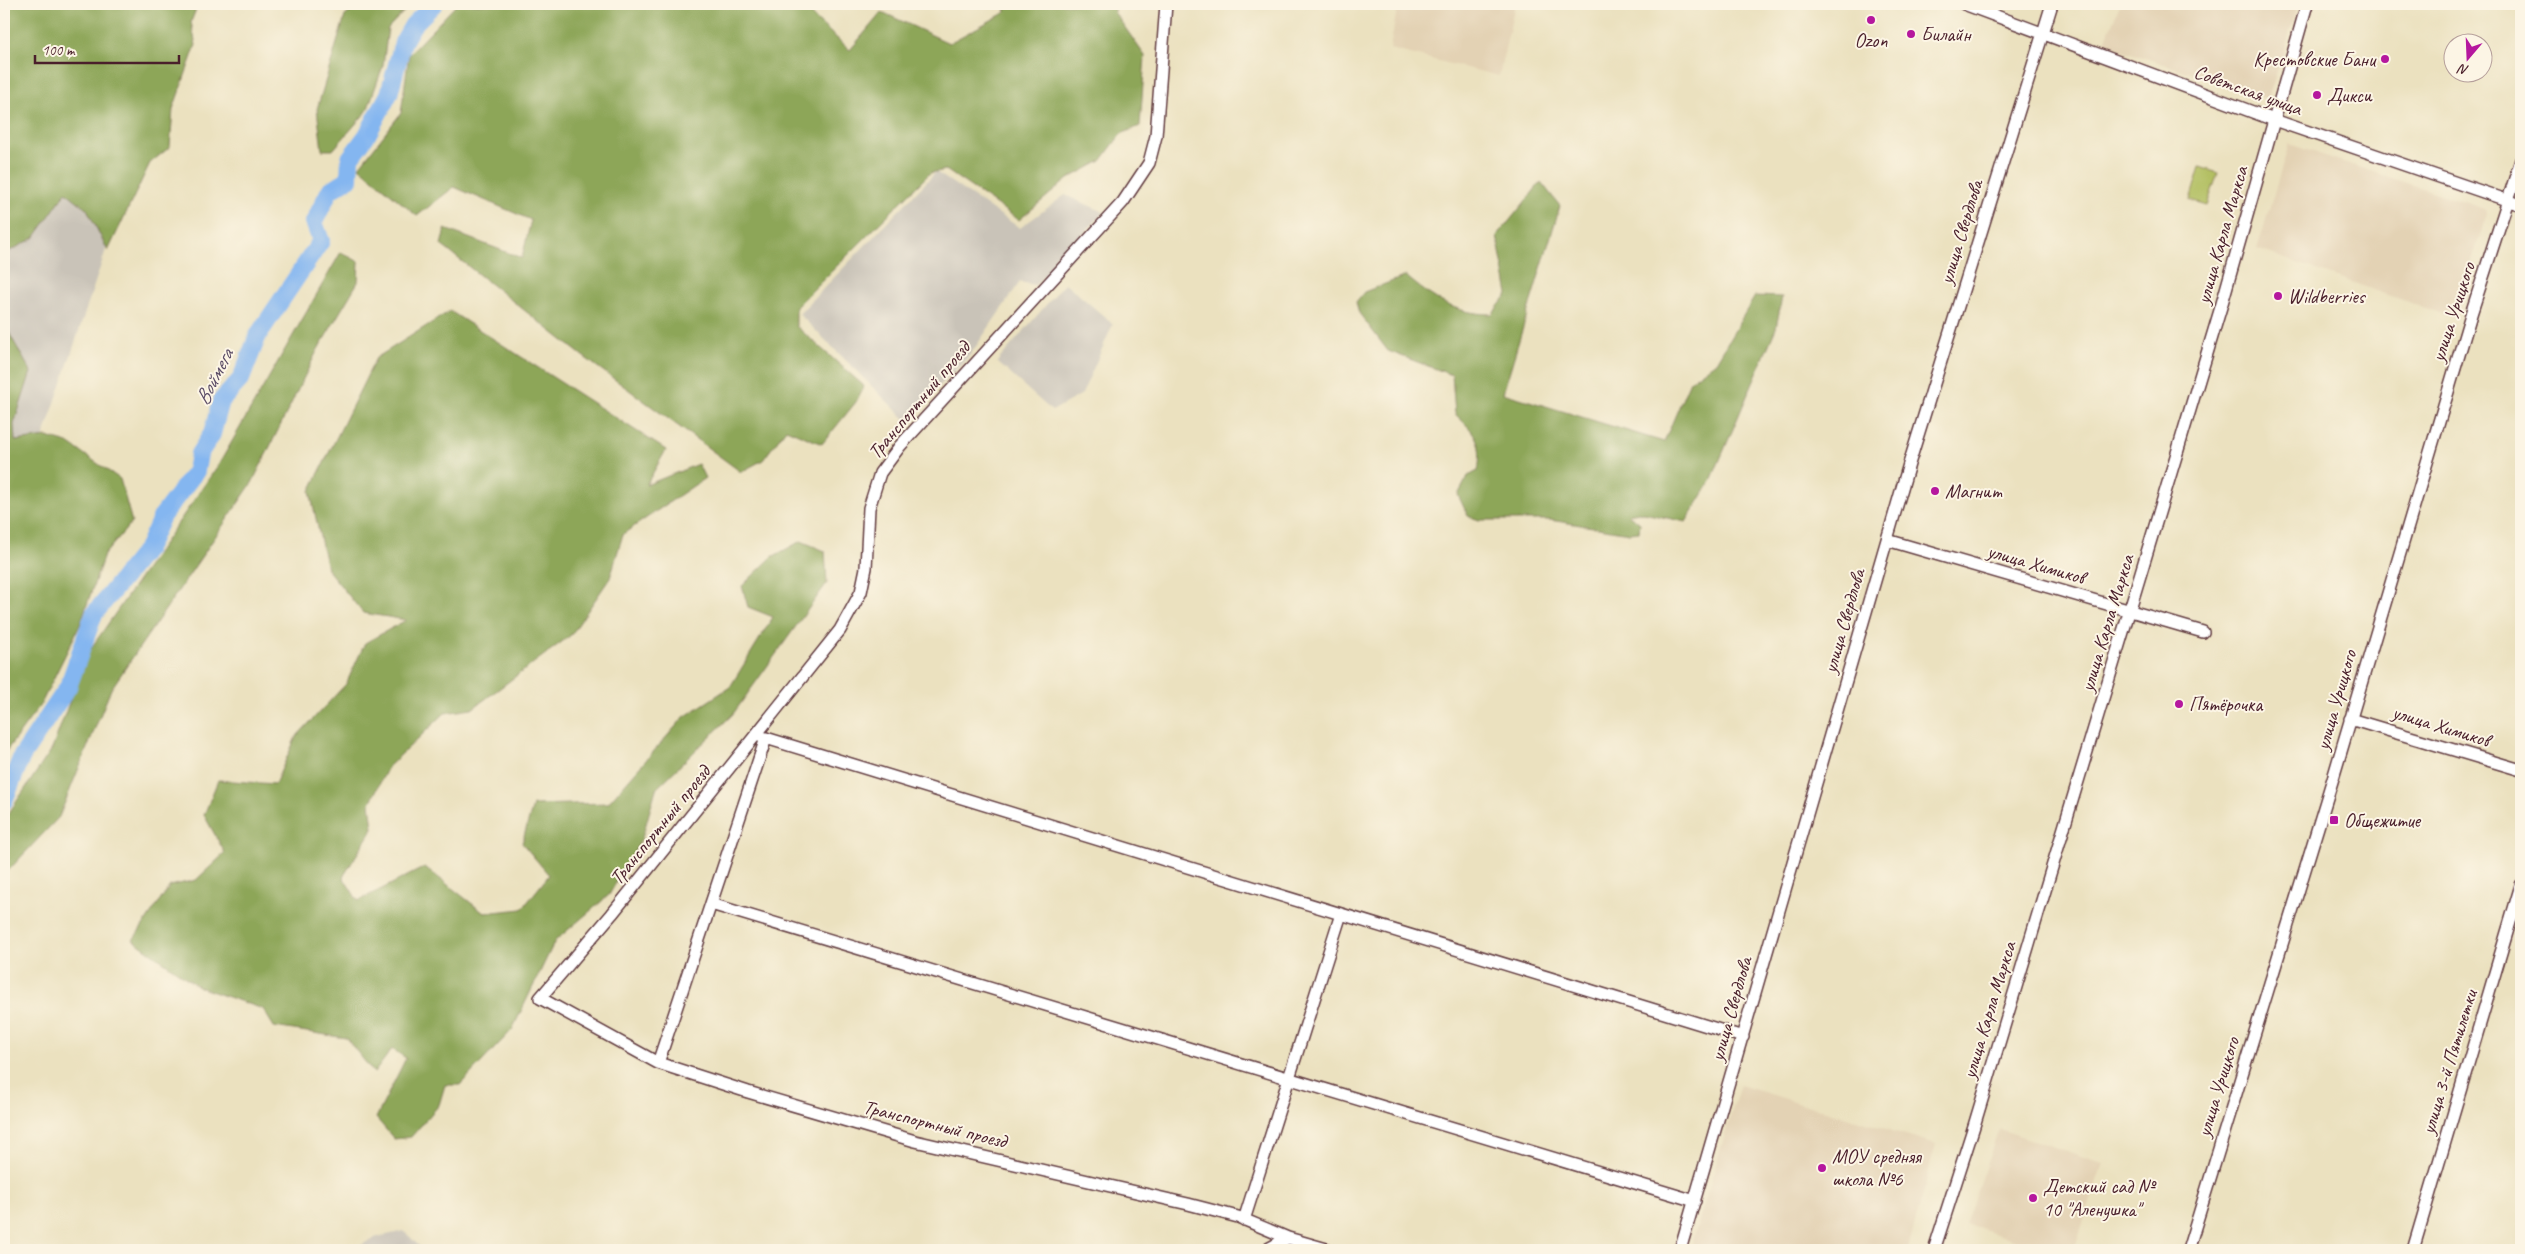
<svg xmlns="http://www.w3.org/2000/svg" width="2525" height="1254" font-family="Caveat,sans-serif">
<rect width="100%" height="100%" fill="#fcf5e5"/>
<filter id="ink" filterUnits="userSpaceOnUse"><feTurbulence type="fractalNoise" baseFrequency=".02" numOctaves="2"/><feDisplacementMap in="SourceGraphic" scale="10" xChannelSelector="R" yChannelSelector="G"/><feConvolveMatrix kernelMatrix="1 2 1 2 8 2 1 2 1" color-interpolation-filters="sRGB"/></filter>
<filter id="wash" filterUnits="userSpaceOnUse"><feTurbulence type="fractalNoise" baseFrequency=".0096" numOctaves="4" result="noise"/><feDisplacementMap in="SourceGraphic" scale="20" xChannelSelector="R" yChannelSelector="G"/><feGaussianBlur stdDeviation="1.12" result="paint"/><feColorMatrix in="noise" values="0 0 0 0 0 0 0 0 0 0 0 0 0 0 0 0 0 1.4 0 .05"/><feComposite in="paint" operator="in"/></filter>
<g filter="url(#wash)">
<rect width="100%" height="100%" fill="#ebe1bf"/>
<!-- built -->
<path fill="#e3d2b4" d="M1398,4h117l-16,72 -109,-27z
M2120,4h179l-31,95 -164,-55z
M2289,144l199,66 -34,108 -197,-69z
M1740,1085l196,59 -28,106h-218z
M1999,1129l104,34 -29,87h-28l-81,-26z"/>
<!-- industrial -->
<path fill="#c9c3b8" d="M4,4l183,2 -183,550z
M936,172l84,56 45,-33 39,17 -69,73 -15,-3 -50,73 -64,65 -107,-106z
M1065,283l48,41 -31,70 -30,17 -55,-49z
M404,1231l19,19h-71l22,-12z"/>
<!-- green -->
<path fill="#b2bf62" stroke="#7e6f46" d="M2200,167l18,6 -11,32 -17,-5z"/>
<!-- forest -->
<path fill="#8da658" stroke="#6c6242" d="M4,4h194l-7,18 5,23 -23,64 -3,38 -20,16 -42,88 -21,-42 -21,-17 -32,46 -30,16z
M361,4h50l-23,24 -5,38 -16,45 -34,39h-11l-5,-41 28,-93z
M457,4h359l-4,12 38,34 32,-38 67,31 57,-31 -2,-8h110v8l31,44 -5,70 -19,8 -20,27 -33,18 -49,41 -73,-50 -16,3 -134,134v19l68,60 -8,16 -34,42 -36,-15 -23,31 -22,12 -157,-115 -143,-112 4,-16 77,29 9,-38 -77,-33 -37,29 -58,-49 42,-54 8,-59z
M1541,182l19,24 -57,187 161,49 26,-61 26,-19 39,-66 27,1 -6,31 -66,155 -24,39 -47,-10 -11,2 12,9 -1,9 -10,1 -79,-13h-71l-11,-4 -10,-21 10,-19 10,-5c5,-29 -2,-38 -23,-57l-3,-39 -64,-24 -29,-38 -3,-11 8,-10 42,-16c27,23 49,38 86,38l16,-20 -11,-58z
M341,252l18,10 -1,20 -41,69 -65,132 -141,206 -52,128 -55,58v-55l48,-71 35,-95 132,-190z
M450,311l216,139 -20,35 52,-21 7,14 -82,56 -13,44 -39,57 -99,74 -27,4 -57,54 -18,36 3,25 -30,49 15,24 67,-34 59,46 38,-4 27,-34 -27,-32 11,-38 75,-2 76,-86 46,-30 43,-70 -25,-10 -6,-21 30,-29 29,-16 24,10 2,32 -94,131 -77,75 -14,49 -33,57 -54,46 -43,89 -52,55h-15l-6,20 -28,32 -17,2 -18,-21 30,-60 -14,-9 -18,24 -28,-35 -72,-11 -11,-18 -64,-22 -66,-47 37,-54 26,-6 29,-27 -21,-38 14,-35 57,4 21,-47 50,-53 19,-41 41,-23 -43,-7 -36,-44 -17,-78 66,-133z
M4,324l27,48 -17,52 1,17 32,-4 21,6 52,36 12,43 -28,33 -24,70 -39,79 -37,50z"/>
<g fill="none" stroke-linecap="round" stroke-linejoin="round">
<!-- river -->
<path stroke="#84b6f0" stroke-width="18" d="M4,801l18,-45 46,-69 26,-73 54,-67 14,-31 34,-45 3,-17 13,-20 9,-33 20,-22 17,-44 63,-94 -7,-19 16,-32 19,-11 1,-21 17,-23 22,-41 14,-52 10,-17 21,-21"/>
</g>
</g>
<g filter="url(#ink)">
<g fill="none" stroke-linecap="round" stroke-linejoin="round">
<defs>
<path id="minor" d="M1166,4l-10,132 -7,27 -26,39 -223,244 -20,27 -11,35 -3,60 -5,24 -21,38 -228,284 -72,84 118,65 90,29 167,49 273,63 50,13 50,21 42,12
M1964,4l310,116 247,85
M1887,540l316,92
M2350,719l171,51
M756,735l987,302
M711,904l984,297
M658,1063l108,-325
M1244,1220l97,-306
M1266,1250l22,-12
M1680,1250l229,-786 143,-460
M1934,1250l40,-124 247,-819 86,-303
M2188,1250l146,-475 138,-464 49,-151
M2413,1250l108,-365"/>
</defs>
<!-- minor casing -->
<use href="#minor" stroke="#623c41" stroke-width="14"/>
<!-- minor -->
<use href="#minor" stroke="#fff" stroke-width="11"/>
</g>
</g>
<!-- markers -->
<g fill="#b5179e" stroke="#fcf5e5" stroke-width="2">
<circle cx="1871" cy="20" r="5"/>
<circle cx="1911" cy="34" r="5"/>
<circle cx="2385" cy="59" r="5"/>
<circle cx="2317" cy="95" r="5"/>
<circle cx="2278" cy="296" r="5"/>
<circle cx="1935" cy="491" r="5"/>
<circle cx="2179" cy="704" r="5"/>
<rect x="2329" y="815" width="10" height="10" rx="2.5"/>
<circle cx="1822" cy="1168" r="5"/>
<circle cx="2033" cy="1198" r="5"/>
</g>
<g text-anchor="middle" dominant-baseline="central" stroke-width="4" stroke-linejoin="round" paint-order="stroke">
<!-- poi labels -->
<g font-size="20" fill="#4a1f2b" stroke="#fcf5e5" text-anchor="start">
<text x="1921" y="34">Билайн</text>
<text x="1871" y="40" text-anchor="middle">Ozon</text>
<text x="2375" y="59" text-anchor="end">Крестовские Бани</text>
<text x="2327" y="95">Дикси</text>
<text x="2288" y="296">Wildberries</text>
<text x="1945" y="491">Магнит</text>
<text x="2189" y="704">Пятёрочка</text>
<text x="2344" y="820">Общежитие</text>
<text x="1832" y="1156">МОУ средняя<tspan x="1832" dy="23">школа №6</tspan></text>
<text x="2043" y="1186">Детский сад №<tspan x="2043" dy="23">10 "Аленушка"</tspan></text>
</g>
<!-- street labels -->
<g font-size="20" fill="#4a1f2b" stroke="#fcf5e5">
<text transform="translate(2248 90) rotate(20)">Советская улица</text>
<text transform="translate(1961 232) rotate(-73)">улица Свердлова</text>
<text transform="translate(2222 235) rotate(-74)">улица Карла Маркса</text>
<text transform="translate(2453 312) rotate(-72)">улица Урицкого</text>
<text transform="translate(919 400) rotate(-50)">Транспортный проезд</text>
<text transform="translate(2036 564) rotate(16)">улица Химиков</text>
<text transform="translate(1844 621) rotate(-74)">улица Свердлова</text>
<text transform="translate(2107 623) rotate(-73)">улица Карла Маркса</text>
<text transform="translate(2336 700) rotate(-74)">улица Урицкого</text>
<text transform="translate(2441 726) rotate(17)">улица Химиков</text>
<text transform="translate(660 825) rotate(-51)">Транспортный проезд</text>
<text transform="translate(1731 1009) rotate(-74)">улица Свердлова</text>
<text transform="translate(1989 1010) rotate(-73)">улица Карла Маркса</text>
<text transform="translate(2449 1062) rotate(-73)">улица 3-й Пятилетки</text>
<text transform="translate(2218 1087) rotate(-73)">улица Урицкого</text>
<text transform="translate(935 1124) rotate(14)">Транспортный проезд</text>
</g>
<!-- water labels -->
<g font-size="21" font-style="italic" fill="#5b4c66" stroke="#fcf5e5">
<text transform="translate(214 377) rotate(-63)">Воймега</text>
</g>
</g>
<!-- margin -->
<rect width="2525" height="1254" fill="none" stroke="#fcf5e5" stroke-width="20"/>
<!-- north arrow -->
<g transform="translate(2468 58) rotate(199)"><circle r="24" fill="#fcf5e5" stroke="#b59f9b"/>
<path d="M0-4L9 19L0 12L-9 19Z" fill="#b5179e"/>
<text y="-8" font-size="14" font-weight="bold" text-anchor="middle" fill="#4a1f2b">N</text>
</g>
<!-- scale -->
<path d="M35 55v8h144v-8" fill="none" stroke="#4a1f2b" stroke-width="2.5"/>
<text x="42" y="55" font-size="15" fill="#4a1f2b" stroke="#fcf5e5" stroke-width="4" paint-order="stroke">100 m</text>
</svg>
